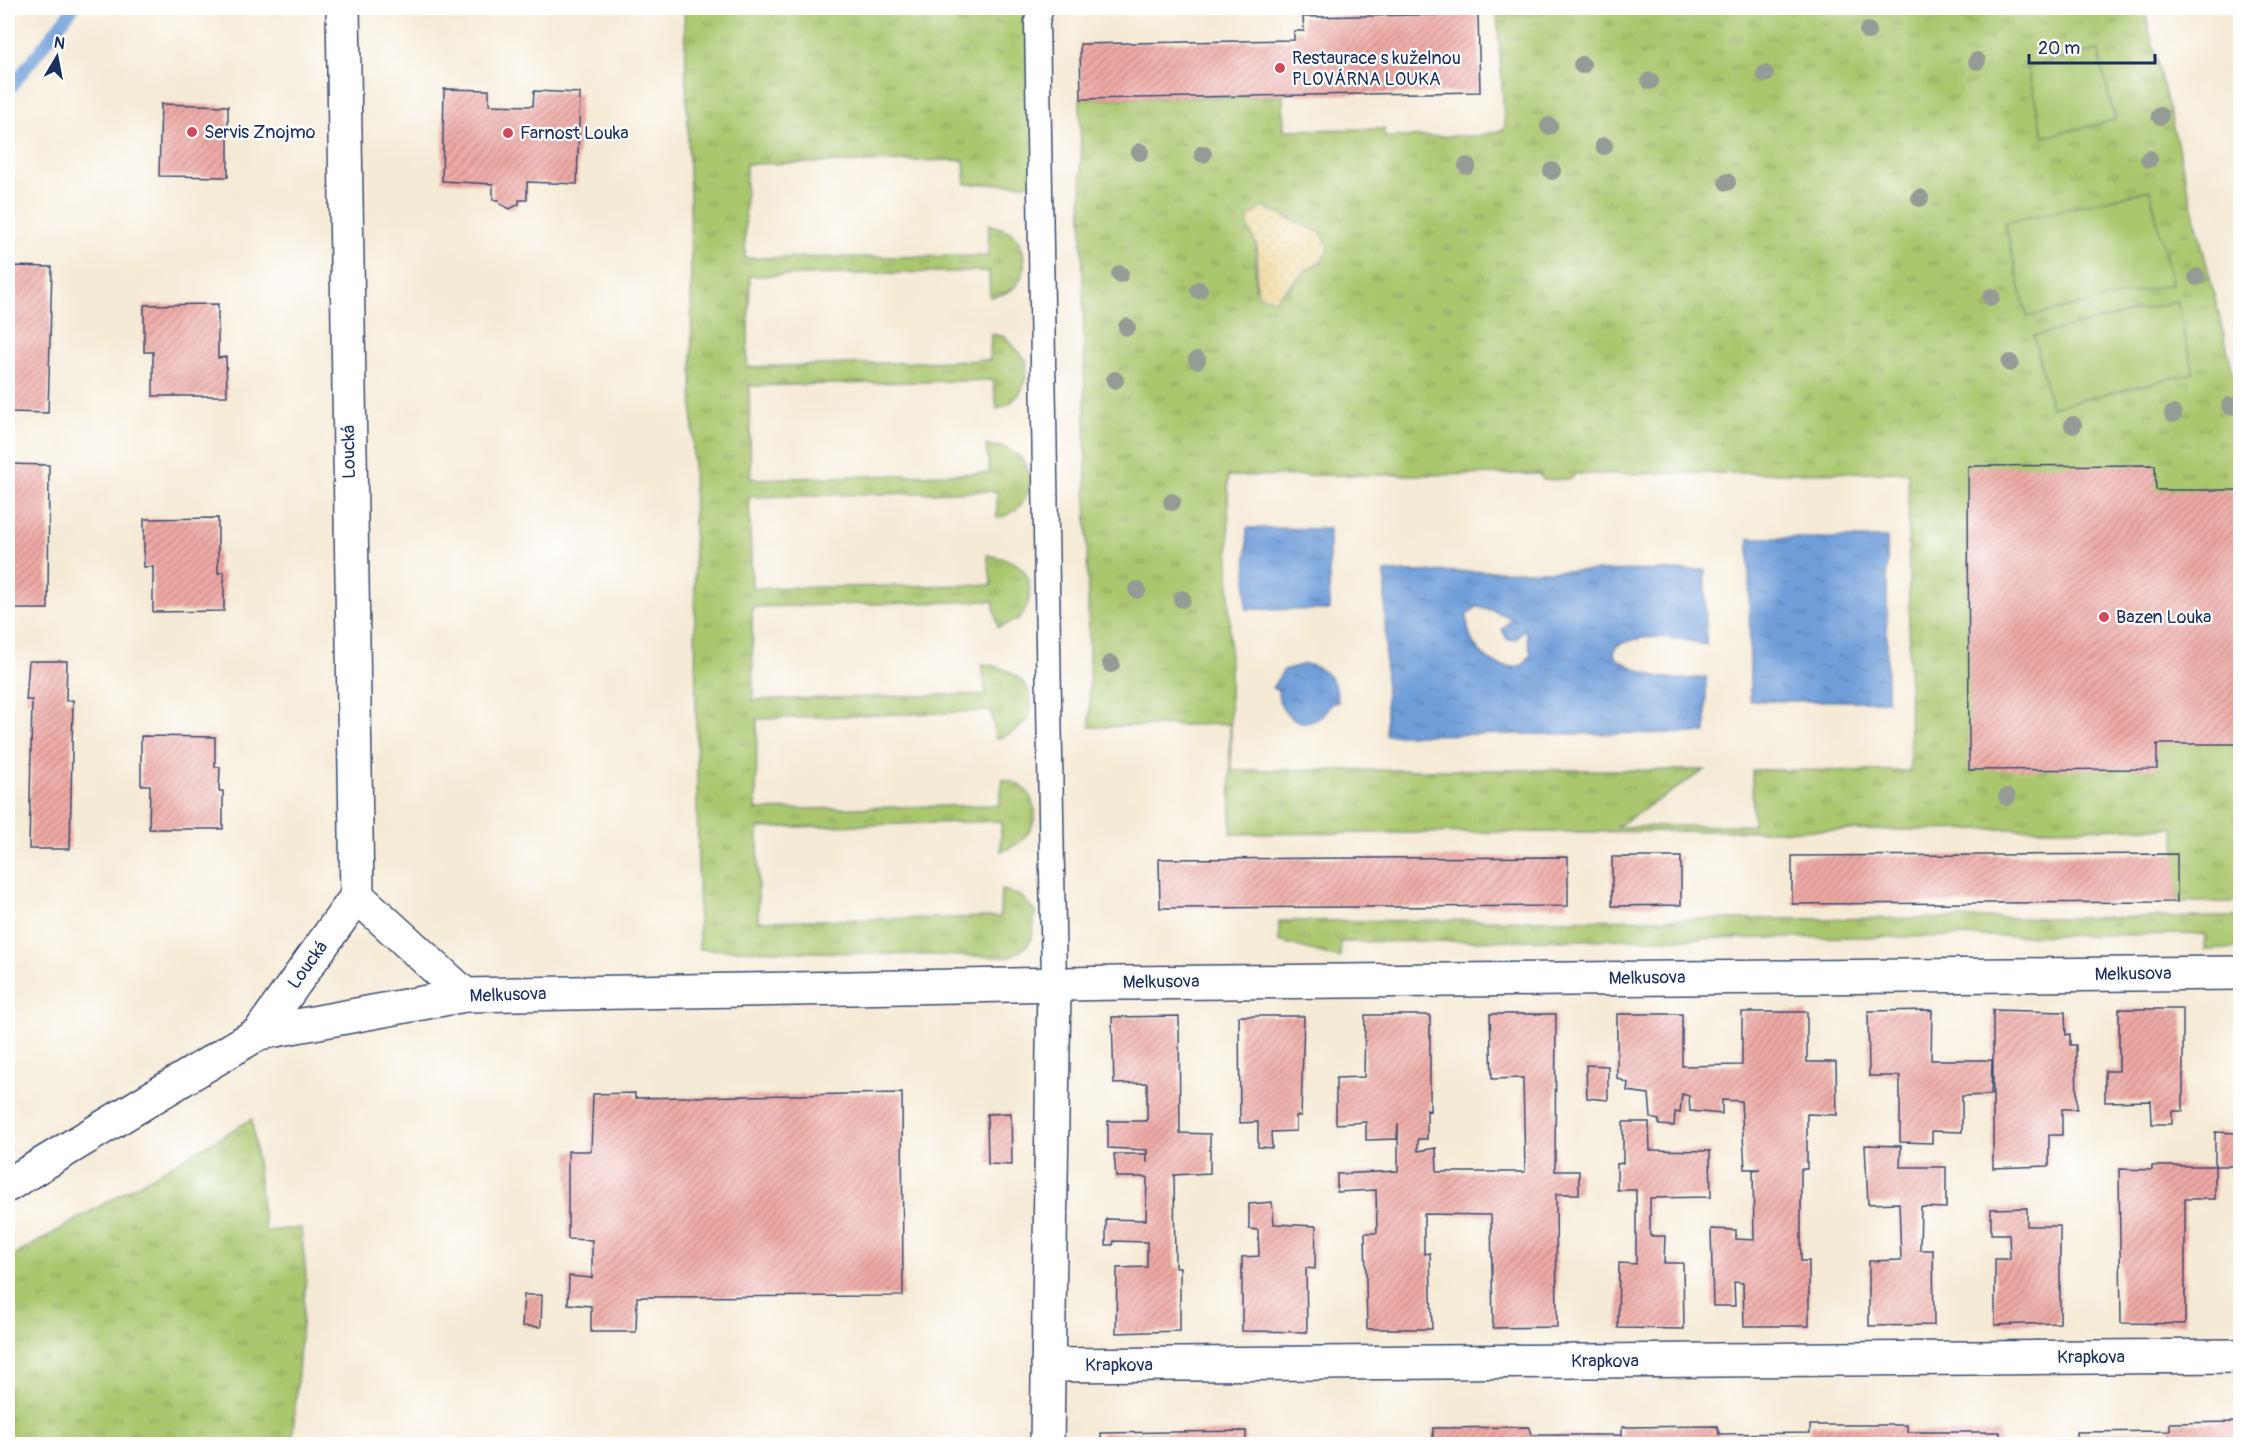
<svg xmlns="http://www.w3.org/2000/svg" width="2248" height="1452" font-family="Pangolin,sans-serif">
<defs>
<pattern id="grass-tufts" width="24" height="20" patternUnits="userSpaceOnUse" patternTransform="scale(1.5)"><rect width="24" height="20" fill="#abc76e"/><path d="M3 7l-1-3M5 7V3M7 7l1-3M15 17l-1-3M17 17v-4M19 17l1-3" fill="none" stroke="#8aa25e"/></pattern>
<pattern id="sand-dots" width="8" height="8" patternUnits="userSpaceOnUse" patternTransform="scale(1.5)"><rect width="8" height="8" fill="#eeda9e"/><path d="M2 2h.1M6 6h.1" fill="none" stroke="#ccbb8a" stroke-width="1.8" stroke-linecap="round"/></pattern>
<pattern id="water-ripples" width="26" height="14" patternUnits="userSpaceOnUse" patternTransform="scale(1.5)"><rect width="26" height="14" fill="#709ed9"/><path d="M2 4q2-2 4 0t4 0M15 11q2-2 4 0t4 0" fill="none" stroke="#5b81b3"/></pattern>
<pattern id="building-hatch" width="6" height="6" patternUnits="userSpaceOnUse" patternTransform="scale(1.5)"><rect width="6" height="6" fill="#efaaa5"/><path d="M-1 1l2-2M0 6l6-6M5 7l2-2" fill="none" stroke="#c18b8a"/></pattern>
</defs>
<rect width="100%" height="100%" fill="#fff"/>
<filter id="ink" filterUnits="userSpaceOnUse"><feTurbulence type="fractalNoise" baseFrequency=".0167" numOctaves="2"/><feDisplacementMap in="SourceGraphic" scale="12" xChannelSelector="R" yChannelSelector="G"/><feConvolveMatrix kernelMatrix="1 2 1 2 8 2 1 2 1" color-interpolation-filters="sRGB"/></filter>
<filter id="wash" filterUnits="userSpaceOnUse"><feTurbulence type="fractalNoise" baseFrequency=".008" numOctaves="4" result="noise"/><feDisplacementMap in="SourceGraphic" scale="24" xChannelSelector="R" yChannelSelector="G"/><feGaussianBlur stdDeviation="1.35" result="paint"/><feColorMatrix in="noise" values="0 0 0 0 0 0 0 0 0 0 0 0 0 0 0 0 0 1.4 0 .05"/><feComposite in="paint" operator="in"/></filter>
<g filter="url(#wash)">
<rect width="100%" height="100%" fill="#f5ead5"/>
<!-- grass -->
<path fill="url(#grass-tufts)" stroke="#637b66" stroke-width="1.5" fill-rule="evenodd" d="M684,8h348l3,176h-69l-2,-24 -218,4 -1,94 243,-2 1,-32c7,3 16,4 22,9 15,11 18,38 5,52 -6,8 -17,10 -26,12l-1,-26 -239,5 -3,91 243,-7 1,-26 14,3 22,24c0,24 -6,40 -30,48l-4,-29 -244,6 2,93 239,-6 -4,-27c6,1 14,0 19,2 37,14 31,62 -8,70v-27l-248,6 3,91 240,-3 -5,-30c11,2 23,4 32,11 15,12 14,43 -3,54 -5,3 -12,5 -18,7l-5,-26 -241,6 1,93 233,-6 -4,-30c54,5 72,59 14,75l-5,-28 -234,8 -1,91 243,-5 4,-26c6,2 13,3 18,7 28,23 10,57 -20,65v-30l-243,7v93l242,-4 1,-28 21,8 13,15c-2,27 -1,33 -26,45l-310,-8 -9,-751z
M1541,8h603l96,393v501h-63l-2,-74 -944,6 -1,-110 -140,3 -10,-628 203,-3 1,34 100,-1v8l95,-1 26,-7 -8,-114 45,-2zM1278,213l43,20 1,28 -16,9 -18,20 -33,-2 1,-45zM1908,472l2,299 -158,-1 1,55 -137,2 89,-57h-474l-3,-294 311,-2 4,6 28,-1 4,-5z
M2240,917v31l-35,2v-16l-864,8 -1,16 -61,-17v-20z
M252,1119l13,112 36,-3 5,48 -14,168h-284v-185z"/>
<!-- sand -->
<path fill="url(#sand-dots)" stroke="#84847e" stroke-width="1.5" d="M1264,207l57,26 8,14 -7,14 -16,9 -32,30 -15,-4c-7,-17 2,-35 -3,-52 -4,-11 -10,-15 -8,-27z"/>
<!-- park -->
<path fill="#abc76e" stroke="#637b66" stroke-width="1.5" d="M2098,50l17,70 -71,17 -17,-70z
M2150,190l22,94 -145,33 -22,-94z
M2177,301l17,72 -143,34 -17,-71z"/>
<!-- water -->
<path fill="url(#water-ripples)" stroke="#46669c" stroke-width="1.5" fill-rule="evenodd" d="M1247,528l82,1v81l-83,-1z
M1749,538h138v163h-137z
M1705,570l1,75c-30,-8 -61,-13 -90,1l-2,8 3,5c32,18 51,24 89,18v56l-320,2 -1,-163zM1477,607l15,3 24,10h-6l-8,10 6,10 8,-1 9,-10 6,25 -8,11c-32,9 -58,-20 -56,-50z
M1305,664c21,4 32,16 33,38l-7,1c-14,32 -53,21 -53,-13l-6,-2 12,-18z"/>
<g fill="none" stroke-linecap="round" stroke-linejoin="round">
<!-- stream -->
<path stroke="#709ed9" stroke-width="12" d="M8,91l65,-83"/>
</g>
<g id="blocks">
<!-- building -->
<path fill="url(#building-hatch)" d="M1478,14l2,78 -399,7 -1,-55 214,-4v-9h10l-1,-14z
M444,89l45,1v15l44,1 1,-15 46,2 -3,91 -50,-2v18h-8v4l-9,5 -10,-5 -1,-4h-6v-16l-51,-3z
M161,104l67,2v71l-69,-1z
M11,266l41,1 -4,146 -40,-1z
M218,304v54l8,-1 1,39h-74v-44h-9v-47z
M8,464l41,1 -1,144h-40z
M2155,465l1,25h84v254h-83v25l-188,1 -1,-304z
M218,518v55l6,-1v39l-71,1v-45h-9v-48z
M29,661h38l-1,40 7,-1 -3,149h-41l3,-149h-6z
M141,736l74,1v30h5l-1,24h4v38h-74l1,-44h-9z
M2177,854v48l-385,2v-48z
M1568,857v49l-408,2 -1,-49z
M1612,857h69v48l-69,1z
M2119,1009h64v102h-11v13h-20l-1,-23 -46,1v-31h14z
M1932,1010l-1,50h61l-1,35 -29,1v36l-30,-1v12l-32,-1v-66h-31l-1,-65z
M1993,1010l72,2 1,23 4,-1v11h6l1,64h-15v26h-13v31l-56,2z
M1742,1012h65v50h29l1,53 -30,-1v55h-6v92h8v65h-65l-1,-43 -9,-1 1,24h-22l-2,-77 25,1v9l18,1 -1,-70 7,-1h-15l-4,-68 -19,-1v14l-32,-3 -1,-15 -7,-2 -2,19 -5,-1 -1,14 -15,-1v-5l-8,-2 -2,-24 -22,-3 1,-8 -11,-5v-64h65v52l60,-1z
M1490,1014h66l-1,157h24v23h-23l1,133 -64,1 -2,-113 -67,-1v40l6,-1 2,76h-65l-2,-96h12l-1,-43 -39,2v-18l61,-3v-47l-1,15 -31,1v-18l-30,2v-46l28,-1 1,-62h65v96l-3,-1v29h-9v12l18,-3 1,24h88l-2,-94 -31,1z
M1179,1016l1,117 30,1v39l-36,2 1,92h5v64l-64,2 1,-65 30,-1v-25l-33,-1 -1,4h-7v-26l40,1 1,-43h-31l-2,-23h32l1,9v-13l-39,-2v-27h39v-38l-33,1 -2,-67z
M1239,1016h65l-3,100h-5v15l-25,1 1,16 -14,-1v-25l-18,1z
M1586,1065l22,1v34l-21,-2z
M635,1093v5l267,-5 1,203 -266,1 -1,35h-45v-26l-23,-2 1,-28 23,2v-38l-24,-1v-88h23l2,-57z
M1011,1113l1,52 -24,-1 -1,-50z
M1623,1122h26l1,28 60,1 1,46 -61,1v38h15l-1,27h19l1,66 -66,-1 1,-65 17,1v-74h-19v-26l6,-1z
M2215,1132l21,1v8h4v25h-25z
M1865,1145l36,1 -1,21h46v41l-25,-1 -1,43h13l1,75 -65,1v-65l32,-1 -2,-57 -31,1z
M2152,1166h63v33h-30v125l-64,-1 -2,-154 33,1z
M1272,1202l2,22 42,2 -1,43 -9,-1 1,64 -65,-1v-74l17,-1 -1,-26 -9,-1v-25z
M2027,1208v18h33v97l-65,2v-66h15l-1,-25h-18v-25z
M524,1295h18l-1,32 -19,-1z
M2240,1422v22h-163l-1,-12 94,-1v-8z
M1810,1425h97v7h93v12h-567v-16l96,-1 2,8h91v-8l95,-1 2,8 91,-1z
M1246,1431v13h-145v-11z"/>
</g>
</g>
<g filter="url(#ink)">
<use href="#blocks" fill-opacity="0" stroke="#3c4b70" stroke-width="1.5"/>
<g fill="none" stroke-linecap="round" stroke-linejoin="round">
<defs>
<path id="lane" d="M1041,8l-4,13 17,963"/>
<path id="street" d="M357,896l108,99
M259,1033l98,-137 -14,-888
M1048,1365l1192,-9
M1047,1444l7,-460"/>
<path id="secondary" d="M8,1185l251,-152 206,-38 656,-12 1119,-10"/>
</defs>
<!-- lane casing -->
<use href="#lane" stroke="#3c4b70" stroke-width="27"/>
<!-- street casing -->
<use href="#street" stroke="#3c4b70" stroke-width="36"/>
<!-- secondary casing -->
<use href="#secondary" stroke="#3c4b70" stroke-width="36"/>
<!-- lane -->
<use href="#lane" stroke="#fff" stroke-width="24"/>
<!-- street -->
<use href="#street" stroke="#fff" stroke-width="33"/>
<!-- secondary -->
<use href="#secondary" stroke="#fff" stroke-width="33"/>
</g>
<!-- trees -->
<g fill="#959c96">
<circle cx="1868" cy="31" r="9"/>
<circle cx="1977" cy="61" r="9"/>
<circle cx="1582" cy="65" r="9"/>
<circle cx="1765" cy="74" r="9"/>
<circle cx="1650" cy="81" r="9"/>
<circle cx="2160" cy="116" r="9"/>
<circle cx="1549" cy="126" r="9"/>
<circle cx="1604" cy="146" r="9"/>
<circle cx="1140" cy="152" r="9"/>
<circle cx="1203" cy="154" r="9"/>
<circle cx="2149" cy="159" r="9"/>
<circle cx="1467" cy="166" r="9"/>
<circle cx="1552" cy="171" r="9"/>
<circle cx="1727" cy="182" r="9"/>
<circle cx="1920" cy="198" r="9"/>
<circle cx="1120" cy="274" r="9"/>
<circle cx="2197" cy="277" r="9"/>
<circle cx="1199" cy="290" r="9"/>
<circle cx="1991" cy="297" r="9"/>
<circle cx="1127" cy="327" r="9"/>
<circle cx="1197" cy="360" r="9"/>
<circle cx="2010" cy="363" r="9"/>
<circle cx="1115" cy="380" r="9"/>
<circle cx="2230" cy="406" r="9"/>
<circle cx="2173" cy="414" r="9"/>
<circle cx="2073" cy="425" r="9"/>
<circle cx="1172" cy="502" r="9"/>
<circle cx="1137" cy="590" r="9"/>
<circle cx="1182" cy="599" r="9"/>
<circle cx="1111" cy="664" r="9"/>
<circle cx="2007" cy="797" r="9"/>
</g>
</g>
<!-- markers -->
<g fill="#d1495b" stroke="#fff" stroke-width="2">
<circle cx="1280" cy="68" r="6"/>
<circle cx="192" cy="132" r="6"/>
<circle cx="508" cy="133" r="6"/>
<circle cx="2104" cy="617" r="6"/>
</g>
<g text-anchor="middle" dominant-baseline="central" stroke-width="4.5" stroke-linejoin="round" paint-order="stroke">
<!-- poi labels -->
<g font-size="18" fill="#1b2f5e" stroke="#fff" text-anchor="start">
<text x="1292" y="58">Restaurace s kuželnou<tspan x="1292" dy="21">PLOVÁRNA LOUKA</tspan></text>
<text x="204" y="132">Servis Znojmo</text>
<text x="520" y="133">Farnost Louka</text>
<text x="2116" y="617">Bazen Louka</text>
</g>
<!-- street labels -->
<g font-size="18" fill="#1b2f5e" stroke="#fff">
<text transform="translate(349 452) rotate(-91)">Loucká</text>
<text transform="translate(308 965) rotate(-54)">Loucká</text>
<text transform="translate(2133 974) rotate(-1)">Melkusova</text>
<text transform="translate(1647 978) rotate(-1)">Melkusova</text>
<text transform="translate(1161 982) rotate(-1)">Melkusova</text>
<text transform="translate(508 995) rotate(-2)">Melkusova</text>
<text x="2091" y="1357">Krapkova</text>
<text x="1605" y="1361">Krapkova</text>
<text x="1119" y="1365">Krapkova</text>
</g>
</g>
<!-- margin -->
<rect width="2248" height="1452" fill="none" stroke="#fff" stroke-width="30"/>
<!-- north arrow -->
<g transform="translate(57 57) rotate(10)" stroke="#ffffff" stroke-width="4.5" paint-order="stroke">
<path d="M0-4.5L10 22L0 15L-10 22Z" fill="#1b2f5e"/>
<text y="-9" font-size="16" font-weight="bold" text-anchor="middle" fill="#1b2f5e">N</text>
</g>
<!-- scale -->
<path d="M2029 54v9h126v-9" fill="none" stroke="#1b2f5e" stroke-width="3"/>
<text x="2038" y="54" font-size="18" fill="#1b2f5e" stroke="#ffffff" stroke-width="4.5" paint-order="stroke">20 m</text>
</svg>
